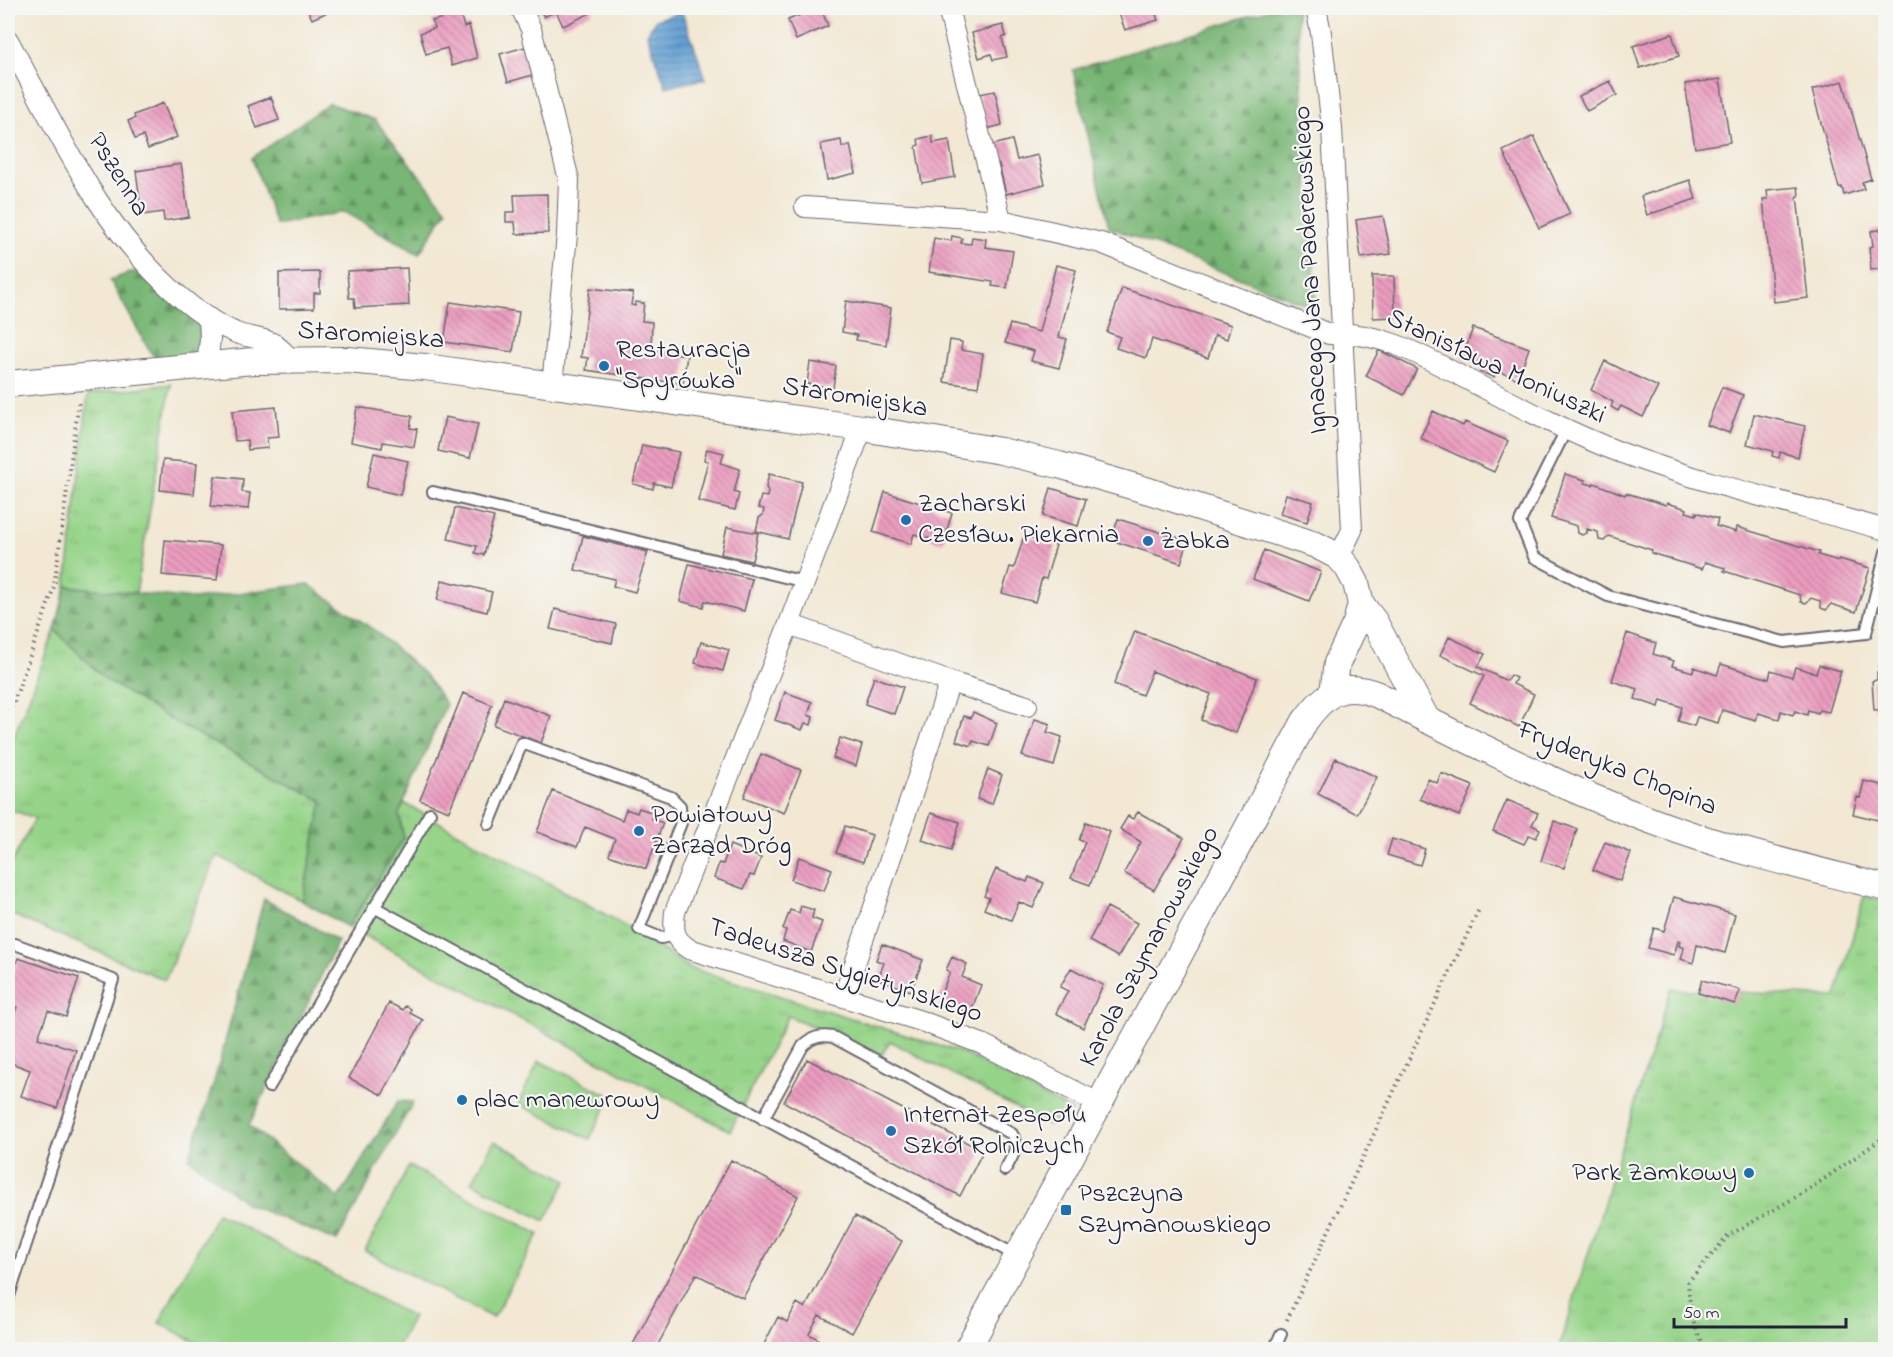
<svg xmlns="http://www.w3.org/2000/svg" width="1893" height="1357" font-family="'Indie Flower',sans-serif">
<defs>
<pattern id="grass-tufts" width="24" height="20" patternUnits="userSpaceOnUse" patternTransform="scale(1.5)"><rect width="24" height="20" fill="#96d489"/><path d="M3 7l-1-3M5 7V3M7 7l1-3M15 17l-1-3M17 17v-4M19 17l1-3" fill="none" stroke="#81b677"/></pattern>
<pattern id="forest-firs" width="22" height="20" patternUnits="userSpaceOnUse" patternTransform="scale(1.5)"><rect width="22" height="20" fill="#78b675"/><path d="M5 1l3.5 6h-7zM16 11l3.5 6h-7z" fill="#629461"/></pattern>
<pattern id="water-rules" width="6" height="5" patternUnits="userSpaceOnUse" patternTransform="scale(1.5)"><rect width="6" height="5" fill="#619fd2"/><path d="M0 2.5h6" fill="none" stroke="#5081ac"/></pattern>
<pattern id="building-back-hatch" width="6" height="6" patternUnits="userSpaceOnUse" patternTransform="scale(1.5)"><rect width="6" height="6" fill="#ec9dc0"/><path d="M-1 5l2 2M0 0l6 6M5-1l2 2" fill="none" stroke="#bf809d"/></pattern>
</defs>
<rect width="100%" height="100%" fill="#f6f6f2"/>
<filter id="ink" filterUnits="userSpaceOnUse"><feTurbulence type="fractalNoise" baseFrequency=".0167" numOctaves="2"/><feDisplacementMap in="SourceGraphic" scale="12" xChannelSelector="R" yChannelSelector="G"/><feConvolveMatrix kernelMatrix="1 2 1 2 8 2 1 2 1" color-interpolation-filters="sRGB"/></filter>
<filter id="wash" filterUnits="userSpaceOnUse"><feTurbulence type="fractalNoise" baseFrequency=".008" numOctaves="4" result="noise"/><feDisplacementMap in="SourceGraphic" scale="24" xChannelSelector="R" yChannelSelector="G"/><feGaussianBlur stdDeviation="1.35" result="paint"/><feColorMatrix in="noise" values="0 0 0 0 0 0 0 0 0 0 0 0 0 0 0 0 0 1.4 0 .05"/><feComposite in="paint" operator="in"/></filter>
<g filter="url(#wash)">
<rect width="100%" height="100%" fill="#f2e8d3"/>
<!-- grass -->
<path fill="url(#grass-tufts)" stroke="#5c7b62" stroke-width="1.5" d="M959,8h56l-52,12z
M171,384l-35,209 -70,-7 22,-192z
M55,630l51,50 69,42 147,79 -20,100 -85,-46 -52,125 -157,-67v-43l27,-52 -27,-9v-57z
M404,803l224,124 62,41 273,85 109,58 -24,14 -158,-84 -8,14 -94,-39 -58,115 -382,-204 56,-89 -5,-24z
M1864,896l21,5v448l-327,1 113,-361 165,8z"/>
<!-- forest -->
<path fill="url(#forest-firs)" stroke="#4d6c58" stroke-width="1.5" d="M1274,8h22l21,301 -208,-82 -36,-157z
M329,103l46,17 72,90 -28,44 -75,-42 -68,13 -24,-67z
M135,271l64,50 4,36 -43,5 -9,-9 -41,-73z
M308,584l69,48 48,43 21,29 -47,110 5,24 -56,89 -46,-26 20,-100 -147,-79 -69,-42 -51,-50 11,-44 128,13z
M264,899l74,42 -89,184 90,73 59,-97 15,1 -76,139 -90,-37 -58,-46 25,-76z"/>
<!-- pitch -->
<path fill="#96d489" stroke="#5c7b62" stroke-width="1.5" d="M539,1061l72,35 -21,43 -72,-35z
M494,1141l73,39 -22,41 -73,-39z
M409,1166l130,68 -46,84 -128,-67z
M217,1213l196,104 -17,32h-188l-49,-26z"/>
<!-- water -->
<path fill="url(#water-rules)" stroke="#426086" stroke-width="1.5" d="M682,12l24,67 -40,8 -19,-53 8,-14z"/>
<g id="blocks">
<!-- building -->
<path fill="url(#building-back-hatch)" d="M307,8h18l3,4 -16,7z
M539,8h52l2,4 -30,14 -7,-15 -12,6z
M818,8h3l7,18 -32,14 -8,-20z
M1117,8h37l4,12 -33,10z
M460,13l4,14 5,-2 8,33 -25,8 -5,-18 -21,6 -6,-21 15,-5 -3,-7z
M1003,25l3,11 -4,2 5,19 -14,3 -2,-6 -12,4 -7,-25z
M1672,34l7,22 -39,12 -7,-22z
M525,47l8,28 -25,7 -8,-28z
M1720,79l10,63 -35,6 -10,-64z
M1610,81l7,14 -30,16 -8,-15z
M1843,81l28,98 -9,3 2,7 -20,6 -2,-8 -3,1 -27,-98z
M995,91l7,34 -16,4 -7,-35z
M271,97l8,23 -22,8 -9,-22z
M163,103l14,34 -29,12 -5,-13 -8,3 -7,-18 7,-3 -1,-3z
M932,136l1,7 16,-3 6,37 -33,6 -6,-37 3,-1 -1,-6z
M1534,136l36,78 -31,14 -36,-77z
M841,140l1,7 8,-2 6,28 -29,7 -6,-36z
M1012,140l5,20 21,-5 7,29 -39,10 -7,-30 -5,2 -5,-20z
M181,164l8,53 -25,4 -1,-9 -21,3 -6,-44z
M1690,180l6,19 -49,16 -6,-19z
M1798,187l1,9h-2l11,102 -34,4 -11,-103h5l-1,-9z
M547,194l1,39 -32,1 -1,-12h-9v-10h9l-1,-17z
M1383,216l8,38 -30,4 -5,-38z
M1886,229v39l-15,2 -2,-23 4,-1 -2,-15z
M952,236l10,2 -1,5 10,1 1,-7 14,2 -1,8 28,4 -6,37 -15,-2 1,-4 -64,-10 5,-34 17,3z
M1056,265l20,5 -17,67 8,2 -8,29 -28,-7 3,-10 -29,-8 5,-19 29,8z
M407,268l2,37 -54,3 -1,-10h-5l-2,-27z
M320,272v21h-6v15l-35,1v-36z
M1372,276h22l1,41 -22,1z
M590,288l43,5 -2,12 4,1v-4l9,1 -2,18 10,1 -1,28 36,5 -4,29 -97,-14 2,-12 -7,-1z
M1122,288l109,37 -4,14 -12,-4 -7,23 -56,-19 -6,19 -30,-10 4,-11 -13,-5z
M846,301l45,7 -5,37 -30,-5 1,-5 -15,-3z
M450,302l69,10 -6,40 -69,-10z
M1473,328l56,20 -11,31 -21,-8 -3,6 -14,-5 3,-6 -21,-8z
M950,340l12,2 -1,8 22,4 -5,33 -34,-5z
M1379,350l38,19 -13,26 -38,-19z
M1605,361l53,26 -15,30 -22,-11 -3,5 -7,-4 2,-5 -22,-12z
M810,362l26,4 -3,22 -26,-4z
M1722,387l21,8 -14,38 -22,-8z
M276,407l3,30 -12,1 1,10 -20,2 -1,-10 -12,1 -3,-30z
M357,407l55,9 -2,12 7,1 -3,18 -31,-5 -1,6 -31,-6z
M1433,411l30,15 2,-4 43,19 -14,31 -74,-34z
M1754,414l51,12 -7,31 -18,-5 -1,6 -7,-2 1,-5 -26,-7z
M445,417l33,7 -8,34 -32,-7z
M642,445l37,7 -8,35 -17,-4 -1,6 -20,-5z
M707,449l17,4 -3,10 19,6 -6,23 5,2 -4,16 -37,-9 10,-40 -4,-1z
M374,453l34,8 -8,34 -34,-8z
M163,460l34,3 -3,31 -34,-4z
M769,474l33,8 -14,57 -32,-8 3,-13 4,-3 1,-6 -6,-1 3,-12 6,1 1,-5 -2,-5z
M1565,474l20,6 -1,3 9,2 1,-2 31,12 1,-2 40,12 1,-2 20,6 -1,3 10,3v-3l22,7 -2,7 20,6 1,-5 82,25 -1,3 11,3 9,3 1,-2 31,9 -14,44 -25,-8 -5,6 -5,-2 -1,-7 -9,-3 -5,5 -5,-1 -1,-7 -76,-24 1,-3 -20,-6 -3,7 -51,-16 1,-3 -43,-14 -5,5 -5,-1 -1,-8 -11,-3v4l-5,2 -4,-2 -1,-7 -26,-8z
M215,476l28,3 -1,13 8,1 -2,16 -37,-3z
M1051,488l35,11 -8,27 -35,-10z
M885,492l67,21 -9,30 -29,-9 -3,10 -38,-12z
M1286,494l27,8 -6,20 -27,-8z
M455,508l39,9 -10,38 -9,-2 2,-7 -29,-7z
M1118,519l70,22 -7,22 -70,-23z
M727,527l31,6 -6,28 -31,-7z
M583,536l65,16 -13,40 -22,-6 2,-7 -40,-9z
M1024,536l32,9 -10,34 -4,-1 -7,24 -33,-9 8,-26 4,1z
M165,540l56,5 -4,35 -55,-5z
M1264,550l57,22 -12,29 -56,-22z
M689,564l63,15 -8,32 -39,-10 -2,6 -23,-6z
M442,580l50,12 -5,20 -50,-12z
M555,609l61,15 -4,19 -62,-14z
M1135,631l122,47 -21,55 -35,-13 10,-26 -59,-23 -10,24 -28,-11z
M1627,633l29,10 -3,11 21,7 -2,5 21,6 1,-5 23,8 4,-11 48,15 2,-9 21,7 3,-10 21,6 3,-8 22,6 -12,41 -10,-2 -1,3 -10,-3 -1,5 -12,-4 -2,4 -12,-4 -2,8 -21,-6 -2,7 -34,-10 -4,13 -21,-6 -3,9 -16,-5 4,-14 -21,-7 -2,7 -24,-8 3,-10 -26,-8z
M1449,637l36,17 -7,13 29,14 3,-6 6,3 -3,6 21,10 -15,33 -49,-24 14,-27 -44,-21z
M701,642l28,8 -6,21 -28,-8z
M1879,666h7v43l-12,1 -2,-29 5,-1v-8h3z
M874,677l29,10 -9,27 -29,-10z
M785,692l27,10 -4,13 5,2 -2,8 -6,-2 -3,7 -27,-10z
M463,693l29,12 -43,106 -29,-11z
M504,698l47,18 -10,27 -47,-18z
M973,712l24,11 -8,23 -16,-5 -2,5 -15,-5 8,-25 7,2z
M1035,719l15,5 -3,8 15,5 -8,29 -32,-10z
M840,738l22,7 -6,21 -23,-8z
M761,754l40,16 -17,43 -40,-16z
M1336,758l41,19 -20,37 -39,-20z
M988,769l14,6 -10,29 -15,-5z
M1441,773l32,13 -14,30 -39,-17 8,-20 9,4z
M1864,781l22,5v36l-33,-8 4,-17 3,1z
M553,791l69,29 4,-11 11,4 2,-5 15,5 -2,6 11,4 -17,46 -37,-14 6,-16 -30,-12 -8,20 -40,-15z
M1507,800l31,13 -6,12 8,4 -4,9 -7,-3 -5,9 -31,-13z
M1138,812l46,26 -30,52 -30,-17 17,-31 -21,-13 8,-13 5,3z
M931,813l29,9 -9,28 -29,-10z
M1554,821l23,8 -13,39 -23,-7z
M1086,822l24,10 -20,53 -19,-7 14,-36 -6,-2z
M845,826l27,9 -9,27 -27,-9z
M1392,839l33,10 -5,16 -33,-10z
M1605,842l26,11 -11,28 -27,-11z
M730,845l31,13 -7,18 -4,-1 -6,14 -30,-11 5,-15 4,1z
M799,857l33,12 -8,22 -33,-11z
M996,869l31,13 2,-5 15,6 -11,25 -14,-6 -8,18 -27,-11 5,-11 -5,-2z
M1674,897l61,17 -10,39 -28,-8 -4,18 -12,-4 3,-11 -5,-2 1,-5h-2l-4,14 -26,-7 6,-20 10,3z
M801,906l13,4 -2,8 10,4 -11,30 -28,-11 3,-11 -3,-1 7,-19 9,3z
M1107,907l30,16 -19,34 -29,-16z
M882,944l41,16 -12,31 -33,-12 6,-16 -8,-3z
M952,957l15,7 -5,13 19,8 -11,29 -32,-13 12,-29 -4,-2z
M18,958l61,20 -13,39 -18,-6 -10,27 38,12 -19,58 -36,-12 9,-26 -22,-8v-31h1l8,-24 -9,-3v-16z
M1071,968l32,17 -20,43 -27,-15 12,-22 -8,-4z
M1702,980l38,10 -5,14 -37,-11z
M389,1003l14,7 2,-4 6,3 -1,4 13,7 -41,75 -33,-17z
M807,1059l176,92 -23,45 -176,-94z
M731,1160l67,36 -55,102 -47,-24 -41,76h-25z
M855,1216l47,25 -50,92 -33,-18 -10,19 9,5 -6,11h-51l17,-33 9,5 10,-19 8,5z"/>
</g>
</g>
<g filter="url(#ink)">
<use href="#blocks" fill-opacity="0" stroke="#6b6770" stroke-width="1.5"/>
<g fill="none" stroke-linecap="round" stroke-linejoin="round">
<defs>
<path id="service" d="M1566,430l-46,92 14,35 74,39 176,46 82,-9 20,-81
M433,492l372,90
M489,824l33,-81 149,54 9,9 1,17 -42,106 22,9 15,-3
M374,907l643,349
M269,1087l161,-274
M763,1119l40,-73c9,-9 17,-11 30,-9l179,97c8,13 0,23 -7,36
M8,1299l105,-319 -98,-36
M1274,1350l7,-16"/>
<path id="minor" d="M521,8l10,21 38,151 -2,55 -15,150
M948,8l53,212
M1316,8l5,25 11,95 20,402 -13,27
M8,40c49,89 93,190 172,257 16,14 35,27 54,35 12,6 28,5 40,12 6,4 11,10 17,15
M805,207l196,13 100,23 228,91c55,-5 105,29 153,53 46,24 92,48 140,66 85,32 176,52 264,77
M207,365l3,-26 -1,-21
M862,428l-73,196 -114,288c-2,18 -2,27 14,37l232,72 61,23 118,60
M789,624l161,58 77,24
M844,996l106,-314"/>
<path id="tertiary" d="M8,384l245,-23 95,-1 77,7 437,61 139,23 58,14 90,26 167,54 23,12 9,11 8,15 5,21 13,17 53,99
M1333,692l4,-29 19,-40 5,-19
M967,1350l338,-629c21,-29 38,-40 73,-26 98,50 198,100 302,136 67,23 137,39 206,57"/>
</defs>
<!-- service casing -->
<use href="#service" stroke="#6b6770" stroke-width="14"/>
<!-- minor casing -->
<use href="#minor" stroke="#6b6770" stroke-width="22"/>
<!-- tertiary casing -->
<use href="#tertiary" stroke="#6b6770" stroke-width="28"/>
<!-- path -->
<path stroke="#6b6770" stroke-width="4" stroke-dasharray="1.5 4.5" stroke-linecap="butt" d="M8,719l46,-132 25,-187
M1287,1320l193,-413
M1709,1350c-18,-19 -19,-44 -21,-68l40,-46 80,-46 78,-54"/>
<!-- service -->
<use href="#service" stroke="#fff" stroke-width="10"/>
<!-- minor -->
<use href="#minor" stroke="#fff" stroke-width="20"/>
<!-- tertiary -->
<use href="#tertiary" stroke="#fff" stroke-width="26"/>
</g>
</g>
<!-- markers -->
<g fill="#1f6fb2" stroke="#f6f6f2" stroke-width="2">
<circle cx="604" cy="366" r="6"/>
<circle cx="906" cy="520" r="6"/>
<circle cx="1148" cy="541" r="6"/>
<circle cx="639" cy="831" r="6"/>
<circle cx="462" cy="1100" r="6"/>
<circle cx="891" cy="1131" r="6"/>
<circle cx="1749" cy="1173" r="6"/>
<rect x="1060" y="1204" width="12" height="12" rx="3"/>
</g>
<g text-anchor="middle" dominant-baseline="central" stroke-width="4.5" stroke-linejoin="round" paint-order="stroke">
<!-- street labels -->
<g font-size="27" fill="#22223b" stroke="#f6f6f2">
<text transform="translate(118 175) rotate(58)">Pszenna</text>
<text transform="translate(1311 270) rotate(-93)">Ignacego Jana Paderewskiego</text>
<text transform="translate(371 336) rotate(4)">Staromiejska</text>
<text transform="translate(1496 367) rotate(25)">Stanisława Moniuszki</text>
<text transform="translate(855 398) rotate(9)">Staromiejska</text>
<text transform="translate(1617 769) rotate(22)">Fryderyka Chopina</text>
<text transform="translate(1150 947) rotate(-62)">Karola Szymanowskiego</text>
<text transform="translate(845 971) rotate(18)">Tadeusza Sygietyńskiego</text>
</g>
<!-- poi labels -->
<g font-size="27" fill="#22223b" stroke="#f6f6f2" text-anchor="start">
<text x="616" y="350">Restauracja<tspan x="616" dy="31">"Spyrówka"</tspan></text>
<text x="918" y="504">Zacharski<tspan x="918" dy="31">Czesław. Piekarnia</tspan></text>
<text x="1160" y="541">Żabka</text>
<text x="651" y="815">Powiatowy<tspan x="651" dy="31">Zarząd Dróg</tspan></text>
<text x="474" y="1100">plac manewrowy</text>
<text x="903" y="1115">Internat Zespołu<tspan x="903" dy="31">Szkół Rolniczych</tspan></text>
<text x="1737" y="1173" text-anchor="end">Park Zamkowy</text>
<text x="1078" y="1194">Pszczyna<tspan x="1078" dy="31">Szymanowskiego</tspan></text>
</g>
</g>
<!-- margin -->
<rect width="1893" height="1357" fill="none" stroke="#f6f6f2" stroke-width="30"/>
<!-- scale -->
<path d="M1674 1318v9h172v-9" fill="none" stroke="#22223b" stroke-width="3"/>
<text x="1683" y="1318" font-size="18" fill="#22223b" stroke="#f6f6f2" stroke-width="4.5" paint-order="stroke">50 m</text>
</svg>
